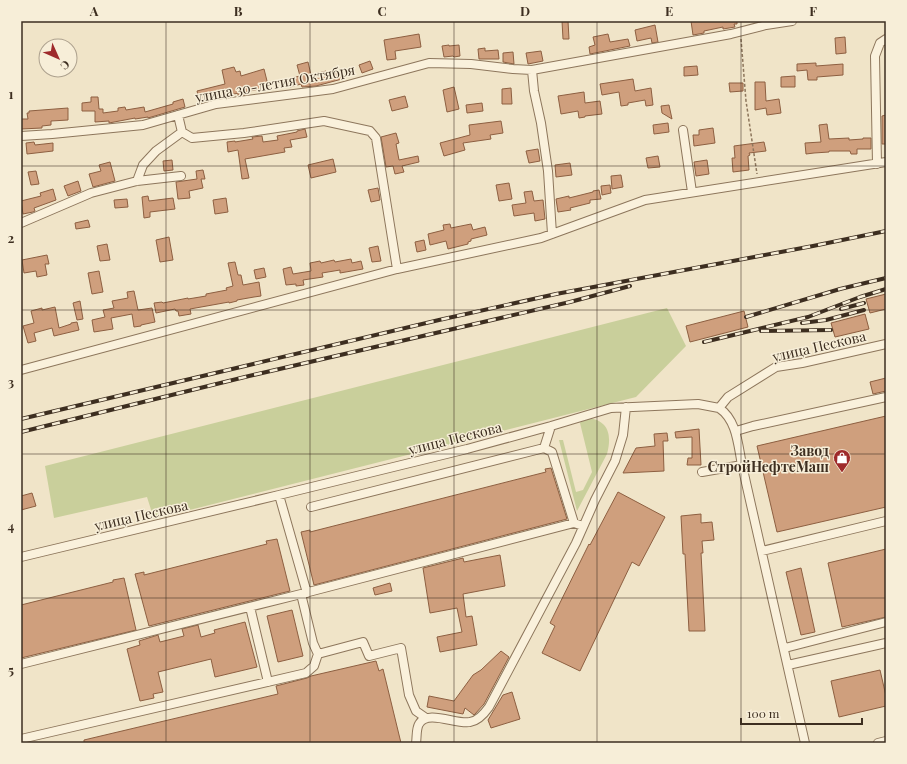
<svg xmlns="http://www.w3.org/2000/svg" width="907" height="764" font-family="'Playfair Display',serif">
<rect width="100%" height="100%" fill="#f0e4c8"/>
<!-- green -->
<path fill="#c9cf9b" d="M667,308l19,38 -50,51 -482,122 -7,-22 -93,21 -9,-52z
M587,418c22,2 25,17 20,36l-30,57 -18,-71h4l13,52 7,-2 9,-18 -12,-49 2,-4z"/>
<!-- building -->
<path fill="#cf9f7d" stroke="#8d5f41" d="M562,21h6l1,18h-6z
M691,21h46v3h-3l1,3 -12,2v-2l-19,4v2l-11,2z
M655,25l3,17 -6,1 -1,-5 -14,3 -2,-11z
M419,34l2,13 -26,4 1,8 -9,1 -3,-20z
M608,34l2,8 18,-3 2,7 -40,8 -1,-7 6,-2 -2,-8z
M845,37l1,16 -10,1 -1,-16z
M449,45v1l10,-1 1,11 -6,1 -1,-1 -9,1 -2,-11z
M485,48v3l13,-1 1,9h-20l-1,-10z
M541,51l2,10 -15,3 -2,-11z
M513,52l1,12 -11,-2v-9z
M370,61l3,8 -11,4 -3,-8z
M308,62l3,13 15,-4 1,2 13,-3 2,9 -26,7 -14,1 -1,-3 -11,3 -2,-8 12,-3 -3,-11z
M816,63v3l27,-2v11l-26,2v3h-9l-1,-10 -10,1v-7z
M697,66l1,9 -14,1v-9z
M234,67l2,5 4,-1 1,5 23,-7 5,20 -9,2 -1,-2 -14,3v3l-7,1v-3l-11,3 -1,-3 -20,5v3l-6,2 -3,-12 28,-7 -3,-14z
M795,76v11h-14v-10z
M633,79l2,12 16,-3 2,17 -7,1 -1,-6 -17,3v2l-7,1 -2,-14 -17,3 -2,-11z
M755,82h10l1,19 13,-2 2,14 -14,2 -1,-7 -11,2z
M729,83h14v8l-13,1z
M454,87l5,22 -12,3 -4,-22z
M511,88l1,16h-10v-15z
M584,92l1,11 15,-2 2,13 -17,2v1l-6,1 -1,-7 -17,3 -3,-18z
M405,96l3,11 -16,4 -3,-11z
M91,97h7l1,12h4v4l15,-2v-3l7,-1 1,3 18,-3 1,5 28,-8v-2l10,-3 2,8 -37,11v-1l-13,2v-1l-26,5v-2l-14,1v-11h-13v-8l9,-1z
M482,103l1,8 -16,2 -1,-8z
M669,105l3,14 -10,-6 -1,-7z
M68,108v12l-17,1v4l-9,1v2l-21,1v-10h7l-1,-6h2v-2z
M886,115v29h-4v-28z
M501,121l2,12 -13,2 1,4 -28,4 2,7 -21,6 -4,-13 30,-8 -1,-10z
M668,123l1,9 -15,2 -1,-9z
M827,124l2,15 20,-1v2l14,-1v-1h8v11h-14v5h-6l-1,-3h-21v1l-15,1 -8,1 -1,-11 16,-1 -2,-17z
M713,128l2,15 -21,3 -1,-11h6v-5z
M305,129l2,8 -17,3 2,7 -8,1 1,4 -40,7 4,19 -7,1 -4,-29 -10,2 -1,-10 8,-1v1l18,-3 -1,-2 10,-1 1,6 15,-2 -1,-4 20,-4v-1z
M396,133l3,10 -3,1 3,16 19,-4 1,6 -17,4 2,6 -9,2 -2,-8 -7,1 -5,-30z
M34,142l1,3 18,-2v8l-26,3 -1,-11z
M764,142l2,9 -17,2 1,2 -2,1 1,14 -16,2 -1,-14h3l-1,-12z
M538,149l2,12 -11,2 -3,-12z
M658,156l2,11 -12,1 -2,-10z
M333,159l3,13 -25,6 -3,-13z
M172,160l1,10 -9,1 -1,-10z
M707,160l2,14 -13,2 -2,-14z
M110,162l5,19 -22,6 -4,-13 12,-3 -2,-6z
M570,163l2,12 -16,2 -1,-12z
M203,170l2,9h-4l2,9 -14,3 1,7 -12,1 -2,-17 21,-3 -1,-8z
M36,171l3,13 -8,1 -3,-13z
M621,175l2,12 -11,2 -1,-13z
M78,181l3,10 -13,5 -4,-10z
M509,183l3,16 -13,2 -3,-16z
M610,185l1,8 -9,2 -1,-9z
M378,188l2,12 -9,2 -3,-12z
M53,189l3,11 -22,8 1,3 -2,1 -10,2 -2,-13 20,-5 -1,-3z
M599,190l2,9 -11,1v3l-20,5 1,2 -13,2 -2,-13 13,-3v2l24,-6v-1z
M532,191l2,10 9,-1 2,19 -10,2 -1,-8 -20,3 -2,-11 14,-2 -2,-11z
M148,196l1,5 24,-3 2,11 -25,3v5l-6,1 -2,-21z
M226,198l2,14 -13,2 -2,-14z
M127,199l1,8 -13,1 -1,-8z
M88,220l2,7 -14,2 -1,-6z
M450,224l1,4 20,-4 2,6 12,-3 2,8 -16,4v2l-3,1v2l-20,5 -2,-8 -16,4 -2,-11 16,-4 -1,-5z
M169,237l4,23 -13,2 -4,-22z
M424,240l2,10 -9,2 -2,-10z
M107,244l3,16 -10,1 -3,-15z
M378,246l3,15 -9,1 -3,-14z
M47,255l2,9h-4l2,11 -10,2 -1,-6 -12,2 -2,-13z
M351,259l1,4 9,-2 2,8 -23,4v-3l-18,3 1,4 -20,3 1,5 -8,1v-2l-10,1 -3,-16 8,-2 2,7 18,-3 -1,-8 10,-2 1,2 13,-3 1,2z
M235,262l3,13h3l2,10 16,-3 2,14 -7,1 -17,3v1l-8,2v-1l-39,7 1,5 -12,2 -1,-5h-2l-1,-2 -19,4 -2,-10 8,-1 1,1 25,-5v1l18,-3v-2l21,-4 -1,-2 7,-2 -5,-23z
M264,268l2,9 -10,2 -2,-9z
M99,271l4,21 -11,2 -4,-21z
M134,291l4,19 14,-2 3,14 -14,3v1l-7,1 -2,-13 -21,4 2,11 -19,3 -2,-12 13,-3 -2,-7 11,-2 -2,-7 16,-3 -1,-6z
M886,294v15l-16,4 -4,-14z
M80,301l3,18 -6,1 -4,-17z
M55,307l4,21 12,-4v-1l6,-1 2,8 -25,6 -2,-8 -18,5 2,8 -8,2 -5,-17 11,-3 -3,-12 11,-3v2z
M744,311l4,16 -58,15 -4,-16z
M865,314l4,15 -34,8 -4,-14z
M886,378v13l-13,3 -3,-12z
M886,416v91l-109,25 -20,-86z
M699,429l2,36h-14l1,-7h4v-21l-16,1 -1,-6z
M667,433l1,8h-5l1,30 -41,2 13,-25 19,-2 -1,-12z
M551,468l16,51 -253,66 -13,-53 9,-2v2l236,-60 -1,-3z
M618,492l47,25 -26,49 -7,-4 -52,109 -38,-18 13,-27 -5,-3 39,-79 1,1z
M32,493l4,13 -15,4v-14z
M701,514v9l11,-1 2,18 -12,1 1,12h-2l4,78h-16l-4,-77h-2l-2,-38z
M277,539l13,52 -141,35 -14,-52 9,-2v3l123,-31 -1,-3z
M886,549v68l-44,10 -14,-64z
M500,555l5,31 -42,8 3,23 6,-1 5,29 -37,7 -3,-15 25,-5 -5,-24 -27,5 -7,-45 40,-10 1,4z
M801,568l14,64 -14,3 -15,-63z
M124,578l12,52 -115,28v-53l92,-23v-2z
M390,583l2,8 -17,4 -2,-7z
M292,610l11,46 -25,6 -11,-46z
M245,622l12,45 -42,10 -4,-18 -53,13 5,20 -10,2 1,4 -14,3 -13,-52 13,-4 -1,-4 19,-6 2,7 24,-6 -2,-7 16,-4 3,12 14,-4 -1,-3z
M501,651l8,6 -25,47 -9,10 -1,1 -9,-7 -2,6 -36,-7 2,-11 25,5 19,-26 8,-5z
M376,661l3,10 4,-2 18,74h-317v-3l194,-46 -2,-8 31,-8 4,-2z
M880,670l6,26v10l-47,11 -8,-36z
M512,692l8,27 -29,9 -3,-8 15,-25z"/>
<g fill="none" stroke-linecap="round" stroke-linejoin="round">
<defs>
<path id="minor" d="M532,70l2,21 7,32 7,48 4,63
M178,115l4,17 10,6 52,-5 80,-12 46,10 6,7 21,131
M683,130l9,62
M21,136l31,-2 91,-9 73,-21 117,-15 96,-26 42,1 42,5 19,1 199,-36 35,-9 26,-4
M877,164l-2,-108 5,-13 6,-4
M137,181l6,-16 13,-14 26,-19
M21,223l70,-30 46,-12 44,-5
M21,370l376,-101 144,-31 104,-38 241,-38
M719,408c18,12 19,37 23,57l63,278
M736,431l17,-5 133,-29
M544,448l8,4 22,71
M702,472l40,-7
M279,495l28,98
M311,507l233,-59 7,-22
M762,551l124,-30
M21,557l258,-62 188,-46 84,-23 60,-18 87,-4 21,4 9,-11 48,-30 26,-4 84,-19
M250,607l18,75
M785,648l101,-26
M318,654l45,-12 6,14 32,-8 8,47 7,16 10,7
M21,664l280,-70 273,-71 9,3
M788,665l98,-22
M21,739l285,-66 8,-7 4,-12 -5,-11 -12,-49
M416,743c1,-6 0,-14 3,-19 8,-15 38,1 51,-2 8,-1 14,-8 19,-15l87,-164 19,-43 20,-39 8,-26 3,-28
M878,743l8,-2"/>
</defs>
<!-- minor casing -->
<use href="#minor" stroke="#8d765c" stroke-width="10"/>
<!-- path -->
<path stroke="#8d765c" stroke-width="1.5" stroke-dasharray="3 2" stroke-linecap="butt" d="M741,39l5,62 11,73"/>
<!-- minor -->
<use href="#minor" stroke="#faf1dc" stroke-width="8"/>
<defs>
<path id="rail" d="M841,309l23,-6
M746,317l94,-28 46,-11
M802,323l24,-3 38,-10
M761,331l70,-1
M704,342l104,-25 52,-20 26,-8
M21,419l418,-99 117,-26 257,-48 73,-15
M21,432l228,-56 321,-74 60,-16"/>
</defs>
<!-- rail casing -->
<use href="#rail" stroke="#3d2e20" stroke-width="4"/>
<!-- rail -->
<use href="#rail" stroke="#f7eed8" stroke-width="2.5" stroke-dasharray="8" stroke-linecap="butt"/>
</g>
<!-- grid -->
<path fill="none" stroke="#3d2e20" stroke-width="1" stroke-opacity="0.55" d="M166,21v722M310,21v722M454,21v722M597,21v722M741,21v722M21,166h865M21,310h865M21,454h865M21,598h865"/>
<!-- icons -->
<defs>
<symbol id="shop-pin" viewBox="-11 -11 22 30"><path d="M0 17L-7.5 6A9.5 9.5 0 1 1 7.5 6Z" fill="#9e2a2b" stroke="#f7eed8"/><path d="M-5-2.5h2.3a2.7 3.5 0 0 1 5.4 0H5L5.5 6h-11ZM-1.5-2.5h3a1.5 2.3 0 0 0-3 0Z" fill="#fff"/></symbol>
</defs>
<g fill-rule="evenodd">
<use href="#shop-pin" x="832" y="448" width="20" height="27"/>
</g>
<g text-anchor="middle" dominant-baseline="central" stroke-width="3" stroke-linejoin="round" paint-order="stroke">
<!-- street labels -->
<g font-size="14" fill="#3d2e20" stroke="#f7eed8">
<text transform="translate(275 83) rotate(-10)">улица 30-летия Октября</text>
<text transform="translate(819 346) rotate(-13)">улица Пескова</text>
<text transform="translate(455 438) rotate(-14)">улица Пескова</text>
<text transform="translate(141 515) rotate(-13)">улица Пескова</text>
</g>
<!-- poi labels -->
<g font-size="14" font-weight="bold" fill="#3d2e20" stroke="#f7eed8" text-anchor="end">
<text x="829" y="450">Завод<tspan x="829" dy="16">СтройНефтеМаш</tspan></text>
</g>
</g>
<!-- border -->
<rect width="907" height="764" fill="none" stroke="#f7eed8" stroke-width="44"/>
<!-- north arrow -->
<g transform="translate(58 58) rotate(135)"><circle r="19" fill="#f7eed8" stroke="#ada18e"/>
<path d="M0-3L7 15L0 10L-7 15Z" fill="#9e2a2b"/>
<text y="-6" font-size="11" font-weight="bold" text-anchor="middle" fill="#3d2e20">С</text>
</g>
<!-- scale -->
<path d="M741 718v6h121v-6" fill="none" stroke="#3d2e20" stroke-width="2"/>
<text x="747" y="718" font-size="12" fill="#3d2e20" stroke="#f7eed8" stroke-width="3" paint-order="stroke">100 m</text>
<rect x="22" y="22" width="863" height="720" fill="none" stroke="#3d2e20" stroke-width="1.5"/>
<g font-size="13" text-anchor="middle" font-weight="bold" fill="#3d2e20">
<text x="94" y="16">A</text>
<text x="238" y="16">B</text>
<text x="382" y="16">C</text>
<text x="525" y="16">D</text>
<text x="669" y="16">E</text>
<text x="813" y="16">F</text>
<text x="11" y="99">1</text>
<text x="11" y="243">2</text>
<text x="11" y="387">3</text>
<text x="11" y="531">4</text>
<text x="11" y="675">5</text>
</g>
</svg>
